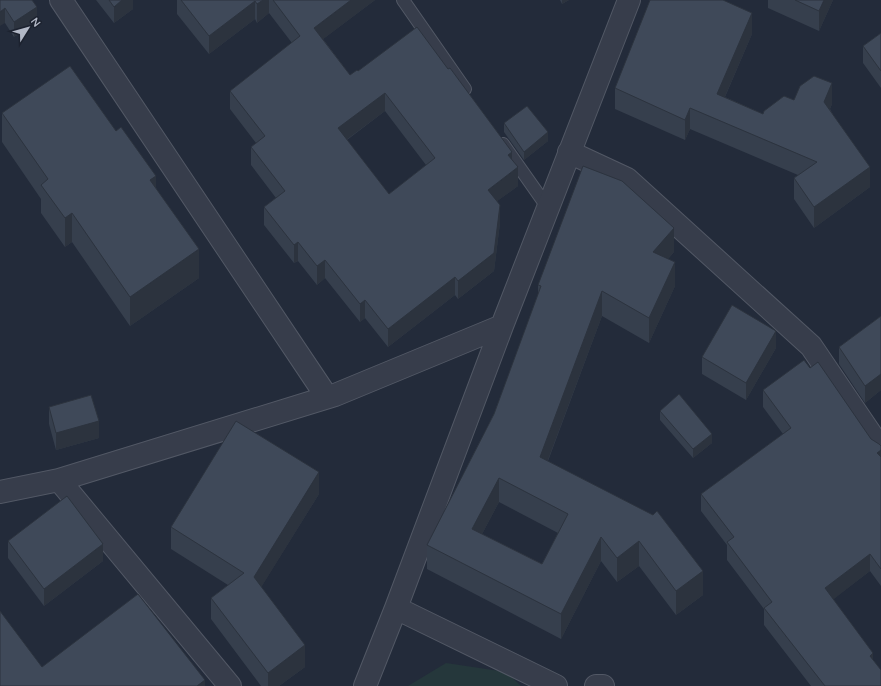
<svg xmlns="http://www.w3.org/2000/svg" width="881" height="686" font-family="Quicksand,sans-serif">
<rect width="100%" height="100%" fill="#232b3a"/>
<!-- green -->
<path fill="#25373b" d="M446,663l60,9 15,14h-113z"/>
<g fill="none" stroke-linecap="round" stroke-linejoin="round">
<defs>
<path id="lane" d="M403,0l62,89
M503,144l45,64"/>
<path id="street" d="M61,0l266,397
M569,152l58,27 184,167 70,103
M59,480l171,206
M0,492l59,-12 276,-85 167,-69
M396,608l160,78
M365,686l31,-78 106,-282 127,-326
M596,686h7"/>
</defs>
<!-- lane casing -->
<use href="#lane" stroke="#525865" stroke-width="14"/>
<!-- street casing -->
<use href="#street" stroke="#525865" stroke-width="24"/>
<!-- lane -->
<use href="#lane" stroke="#373d4b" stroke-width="12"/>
<!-- street -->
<use href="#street" stroke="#373d4b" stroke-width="22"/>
</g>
<!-- wall -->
<path fill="#363f4d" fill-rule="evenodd" d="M0,0l37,22 -23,15 -9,-14z
M96,0h37v9l-19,14z
M177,0h198l-52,39 27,36 8,-4 154,89 6,26 -21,15 3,22 -6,48 -36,28 -3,-4 -67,52 -23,-29 -5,4 -35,-44 -8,7 -19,-24 -4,2 -30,-38v-18l12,-9 -25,-33v-18l5,-4 -26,-34v-18l62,-48 -23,-30 -12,10 -2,-4 -46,35 -32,-40zM385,111l41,54 -37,29 -42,-54z
M560,0h9l-7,4z
M768,0h65l-14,31 -51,-23z
M881,33v55l-18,-25v-17z
M752,34l-27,63 38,17 31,-14 38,4 -2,5 40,78 -56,41 -20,-29v-21l4,-3 -108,-46 -5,11 -70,-31v-21z
M2,113l154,75 43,90 -69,48 -58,-84 -7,5 -24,-34v-14l-39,-57z
M504,123l44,18 -24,19 -20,-28z
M674,252l-6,7 7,27 -26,57 -47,-27 -54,145 155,134 -27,20 -37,-49 -22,16 -16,-21 -40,78 -134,-70v-24l67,-131 44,-119v-10zM499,502l59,31 -16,31 -60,-30z
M881,316v74l-16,13 -26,-39v-17z
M776,348l-30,52 -44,-26v-17z
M810,368l61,71 10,7v140l-11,-15 -37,28 40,61 8,26h-70l-47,-61v-16l-37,-49v-15l-26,-34v-17l82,-60 -20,-27v-17z
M49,407l50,31 -43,12 -7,-26z
M660,411l52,32 -19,15 -33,-38z
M319,494l-58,93 44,80 -26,19h-18l-50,-67v-21l17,-13 -57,-36v-22z
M8,541l95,20 -59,45 -36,-48z"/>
<!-- shaded-wall -->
<path fill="#2c333e" d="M122,0h11v9l-19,14v-16z
M263,0h6v13l-12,10v-19z
M351,0h24l-61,46v-18z
M562,0h7l-7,4z
M824,0h9l-14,31v-20z
M255,1v18l-46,35v-18z
M37,7v15l-23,15v-15z
M5,8v15l-5,3v-14z
M752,13v21l-35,81v-21z
M832,83v21l-8,18v-20z
M385,93v18l-47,35v-18z
M690,108v21l-5,11v-20z
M548,132v9l-24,19v-8z
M512,152v18l-4,-15z
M518,167v19l-30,22v-18z
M870,167v20l-56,41v-21z
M156,176v29l-6,-25z
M500,205v18l-6,48 -36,28v-18z
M72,213v29l-7,5v-29z
M674,228v24l-21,24v-24z
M298,242v19l-4,2v-18z
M199,249v29l-69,48v-29z
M325,260v18l-8,7v-19z
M675,262v24l-26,57v-25z
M455,277v18l-67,52v-18z
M602,291v25l-62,165v-24z
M365,300v18l-5,4v-18z
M776,331v17l-30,52v-17z
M881,374v16l-16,13v-17z
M99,421v17l-43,12v-17z
M712,434v9l-19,15v-9z
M881,450v17l-4,-14z
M319,472v22l-65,105v-22z
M499,478v24l-27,51v-24z
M601,537v24l-40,78v-25z
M639,541v25l-22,16v-24z
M103,544v17l-59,45v-17z
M870,554v17l-45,35v-18z
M703,571v24l-27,20v-24z
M305,645v22l-26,19h-11v-13z
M873,653v18l-3,-15z
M205,680v6h-8z"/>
<!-- building -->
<path fill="#3f4959" stroke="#2c333e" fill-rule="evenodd" d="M0,0h32l5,7 -23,15 -9,-14 -5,4z
M109,0h13l-8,7z
M181,0h82l-6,4 -2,-3 -46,35z
M273,0h78l-37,28 36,47 7,-5 1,1 59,-44 31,42 2,-1 62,84 -4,3 10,12 -30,23 12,15 -6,48 -36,28 -3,-4 -67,52 -23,-29 -5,4 -35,-44 -8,6 -19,-24 -4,3 -30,-38 21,-16 -34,-44 14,-11 -35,-45 70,-55zM385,93l50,65 -46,36 -51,-66z
M650,0h73l29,13 -35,81 46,20 1,-3 20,-15 10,4 6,-14 14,-10 18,7 -8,19 46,65 -56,40 -20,-29 23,-16 -127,-54 -5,12 -70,-32z
M795,0h29l-5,11z
M881,33v38l-18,-25z
M70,66l46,65 5,-4 35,49 -6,4 49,69 -69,48 -58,-84 -7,5 -24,-33 7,-6 -46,-66z
M527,106l21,26 -24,20 -20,-29z
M583,166l39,15 52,47 -21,24 22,10 -26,56 -47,-27 -62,166 113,58 4,-4 46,60 -27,20 -37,-50 -22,17 -16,-21 -40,77 -134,-69 67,-131 47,-128 -3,-1zM499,478l69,36 -26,50 -70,-35z
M732,305l44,26 -30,52 -44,-26z
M881,316v58l-16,12 -26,-39z
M804,360l6,8 8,-6 53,77 8,5 2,2v4l-4,3 4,4v112l-11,-15 -45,34 48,65 -3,3 11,14v16h-56l-61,-78 8,-6 -45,-60 7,-5 -33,-43 90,-66 -28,-38z
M679,394l33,40 -19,15 -33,-38z
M91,395l8,26 -43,12 -7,-26z
M236,421l83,51 -65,105 51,68 -37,28 -57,-75 33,-25 -73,-46z
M67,496l36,48 -59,45 -36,-48z
M138,594l67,86 -8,6h-197v-75l42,56z"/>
<!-- north arrow -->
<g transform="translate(28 28) rotate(53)" stroke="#1c222f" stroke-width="3" paint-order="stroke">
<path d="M0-3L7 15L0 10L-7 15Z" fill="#b2b8c6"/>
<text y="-6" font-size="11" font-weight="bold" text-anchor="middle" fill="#b2b8c6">N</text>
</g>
</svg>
